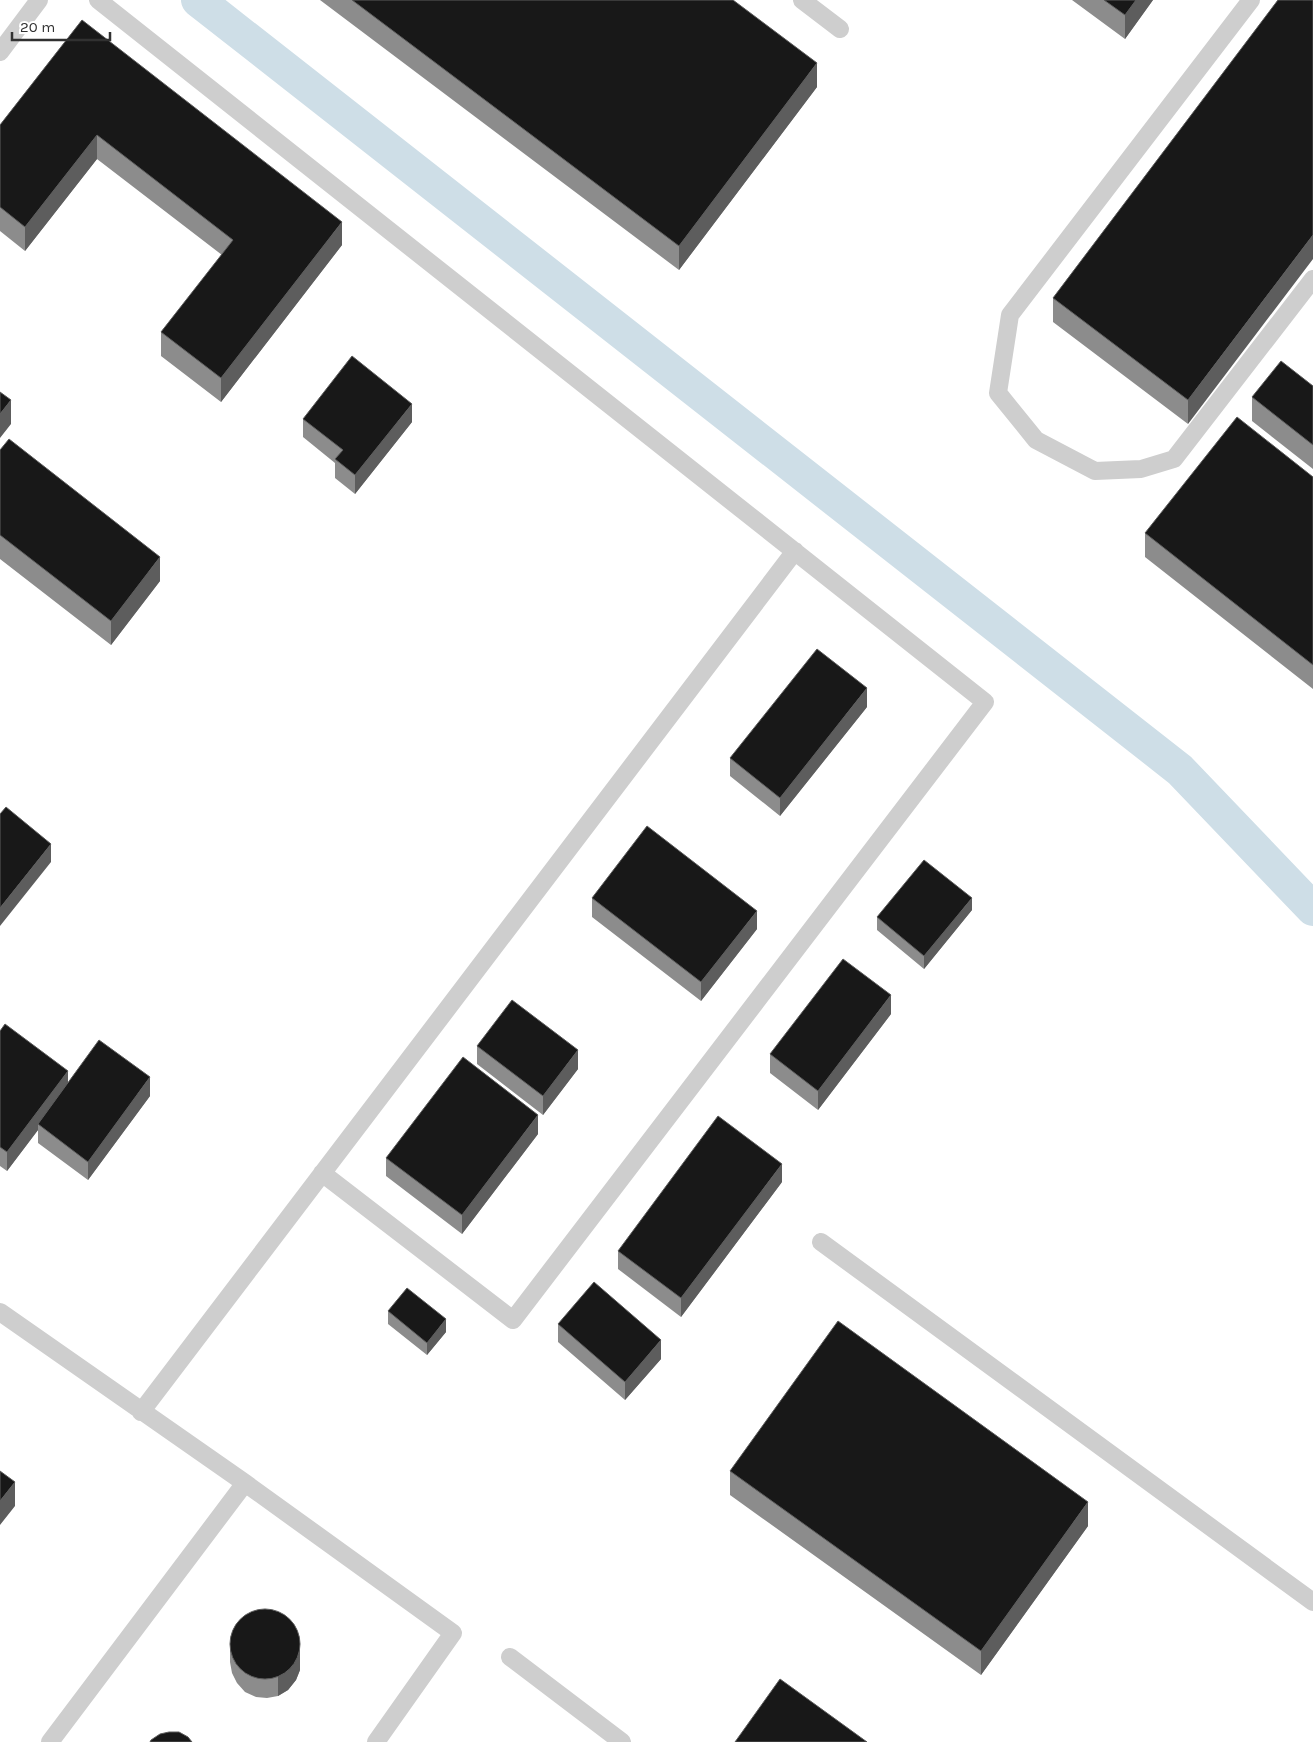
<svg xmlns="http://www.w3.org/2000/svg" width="1313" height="1742" font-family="Karla,sans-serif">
<rect width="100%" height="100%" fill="#fff"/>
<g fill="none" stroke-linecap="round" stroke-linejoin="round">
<!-- canal -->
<path stroke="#cedee7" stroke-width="34" d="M198,0l982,770 133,139"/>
<!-- lane -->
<path stroke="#cecece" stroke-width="18" d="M98,0l887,702 -472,618 -191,-147
M802,0l38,29
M1251,0l-241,315 -12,78 38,47 59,31 46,-2 33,-10 139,-180
M0,52l39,-52
M821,1242l492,360
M0,1312l245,171 208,150 -77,109
M141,1412l654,-861
M510,1657l112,85
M50,1742l195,-259"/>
</g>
<!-- wall -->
<path fill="#8c8c8c" d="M320,0h413l84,87 -138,183z
M1072,0h81l-28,39z
M1278,0l-90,424 -135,-102v-24z
M82,20l260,225 -121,157 -60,-46v-24l61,-77 -125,-96 -72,92 -25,-20v-106z
M1313,386v83l-61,-48v-24z
M303,419l109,3 -57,72 -20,-16v-15l-32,-26z
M0,450l160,131 -49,64 -111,-86z
M1313,477v212l-168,-132v-24z
M867,707l-87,109 -50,-40v-18z
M592,898l165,31 -56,72 -109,-84z
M972,910l-48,59 -47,-39v-13z
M891,1014l-73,96 -48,-37v-19z
M0,1031l68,52 82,13 -62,84 -50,-37v-13l-31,41 -7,-5z
M477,1046l101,23 -35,46 -66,-51z
M538,1134l-76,100 -76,-58v-18z
M782,1182l-101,135 -63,-48v-18z
M388,1311l58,21 -19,23 -39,-31z
M558,1324l103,35 -36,41 -67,-58z
M730,1471l358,55 -107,149 -251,-180z
M230,1643l70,15v12l-4,10 -8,10 -10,6 -11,2 -11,-1 -11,-5 -8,-9 -5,-10 -2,-11z"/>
<!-- shaded-wall -->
<path fill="#5d5d5d" d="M1136,0h17l-28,39v-24z
M817,63v24l-138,183v-24z
M97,135v24l-72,92v-24z
M342,222v23l-121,157v-24z
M1313,235v24l-125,165v-24z
M11,400v24l-11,14v-24z
M412,404v18l-57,72v-19z
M160,557v24l-49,64v-24z
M867,688v19l-87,109v-18z
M51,844v18l-51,64v-18z
M972,898v12l-48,59v-13z
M757,911v18l-56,72v-19z
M891,995v19l-73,96v-19z
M578,1050v19l-35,46v-19z
M68,1071v19l-30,34v6l-31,41v-19z
M150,1077v19l-62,84v-18z
M538,1115v19l-76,100v-19z
M782,1164v18l-101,135v-19z
M446,1319v13l-19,23v-12z
M661,1340v19l-36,41v-18z
M15,1482v24l-15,19v-24z
M1088,1502v24l-107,149v-24z
M300,1639v31l-4,10 -8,10 -10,6v-19z"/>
<!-- building -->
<path fill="#181818" stroke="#5d5d5d" d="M352,0h381l84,63 -138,183z
M1104,0h32l-11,15z
M1278,0h35v235l-125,165 -135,-102z
M82,20l260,202 -121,156 -60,-46 72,-92 -136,-105 -72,92 -25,-20v-82z
M352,356l60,48 -57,71 -20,-16 8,-9 -40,-31z
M1281,361l32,25v59l-61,-48z
M0,392l11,8 -11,14z
M1237,417l76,60v188l-168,-132z
M9,439l151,118 -49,64 -111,-86v-85z
M817,649l50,39 -87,110 -50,-40z
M6,807l45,37 -51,64v-94z
M647,826l110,85 -56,71 -109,-84z
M924,860l48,38 -48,58 -47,-39z
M843,959l48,36 -73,96 -48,-37z
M512,1000l66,50 -35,46 -66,-50z
M5,1024l63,47 -61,81 -7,-5v-116z
M99,1040l51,37 -62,85 -50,-38z
M463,1057l75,58 -76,100 -76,-57z
M718,1116l64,48 -101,134 -63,-47z
M594,1282l67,58 -36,42 -67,-58z
M407,1288l39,31 -19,24 -39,-32z
M838,1321l250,181 -107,149 -251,-180z
M0,1471l15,11 -15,19z
M230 1644a35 35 0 1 1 70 0a35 35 0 1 1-70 0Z
M780,1679l87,63h-132z
M169,1732h10l9,5 4,5h-42l1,-2 9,-6z"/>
<!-- scale -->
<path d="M12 32v8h98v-8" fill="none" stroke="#313131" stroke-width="2.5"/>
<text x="20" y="32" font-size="15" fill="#313131" stroke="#ffffff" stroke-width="4" paint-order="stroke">20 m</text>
</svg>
